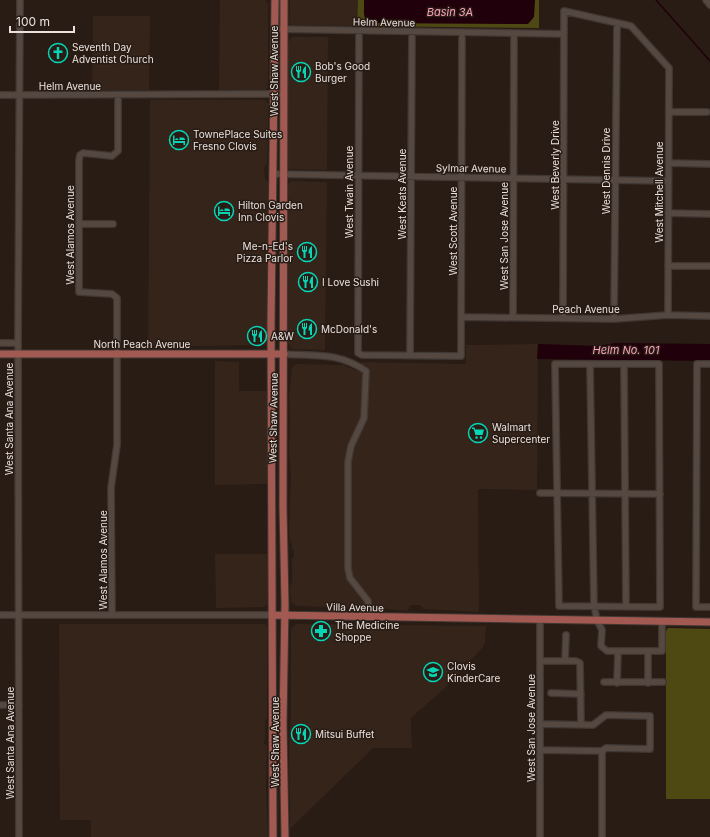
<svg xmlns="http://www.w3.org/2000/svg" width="710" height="837" font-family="Inter,sans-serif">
<rect width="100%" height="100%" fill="#281c15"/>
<!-- built -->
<path fill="#35241a" d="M220,0h45l3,4v84l-3,2h-46z
M290,0h68l-1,26 -65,-1 -3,-3z
M93,16h57l-1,74h-57z
M292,37h36l-1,133 -39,-1v-127z
M150,100h115l4,4 -2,59 -3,5 1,11 3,3 -1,159 -4,4 -115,2z
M291,181l36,1 -2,168 -33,-1 -4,-6v-159z
M538,344l-1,146 -59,-1 1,123 -55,-3 -4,-4h-9l-4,6 -32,-3 -2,-2h-10l-3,2 -64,-2 -5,-5 -1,-14 2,-4v-24l2,-2v-7l-2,-1v-5l-2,-2 -1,-11 2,-57 -2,-20 1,-39 -1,-18 3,-30 4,-3 47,1 14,6 4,-9 105,2v-19z
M215,361l24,1v29h28l1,93 -53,1z
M215,554h53l-1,50 -3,3 -48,1z
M59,624h206l2,3v92l-2,1v20l-2,4 4,1 -1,43 2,49h-177v-17h-31z
M296,624l190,2 -1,17 -3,5 -37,40 -34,30 1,30h-39l-83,81 -1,-82 2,-34v-84z"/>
<!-- green -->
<path fill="#4e4813" d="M358,0h181v28l-182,-2z
M668,628l42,1v170h-44v-168z"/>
<!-- water -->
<path fill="#20000a" d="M364,0h171l-1,17 -6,7 -162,-1 -2,-9z
M615,343l95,1v17l-173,-2 1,-15 60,2z"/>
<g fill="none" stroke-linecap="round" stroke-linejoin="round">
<!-- stream -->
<path stroke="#20000a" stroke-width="1.5" d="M656,0l54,61"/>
<defs>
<path id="minor" d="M706,0l4,5
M275,29l289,5
M359,31l-1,322 4,2 99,1 1,-323
M0,95l283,-1
M669,112h38
M669,163l41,1
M274,174l394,7
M668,213l42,1
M79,224h34
M668,266h42
M462,317l152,2 54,-4 42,1
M513,318l1,-284
M563,318l1,-307 67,15 38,42 -1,247
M614,319l3,-296
M0,343h18
M284,354c32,2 54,-2 82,17l-2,47 -13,28 -3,16v106l2,10 18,23 1,16
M410,356l2,-324
M555,364h104l1,243 -101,-1z
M590,364l4,242 3,14 5,10 -1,16 6,5h55v-29
M624,364l2,243
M710,364h-13l-1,243h14
M540,493l120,1
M0,615h273
M112,615l-1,-127 6,-43v-147l-5,-4 -33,-2v-132l1,-5 3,-2 29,3 6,-5v-56
M648,651v32
M540,661h36l4,2 1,61
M565,661l1,-26
M604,682h59
M617,683l1,-32
M551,693l30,1
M0,705h19
M540,750l62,1 4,-3 44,1v-33l-44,-1 -13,10 -53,-1
M602,751v86
M19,837l-1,-498 2,-339
M540,837v-218"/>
<path id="major" d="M284,0l-1,507 2,97 -2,120 2,113
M0,354h284
M273,615l437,7
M273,837l-2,-514 4,-323"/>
</defs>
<!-- minor casing -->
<use href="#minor" stroke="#403733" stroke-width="8"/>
<!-- major casing -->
<use href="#major" stroke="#403733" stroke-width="9"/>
<!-- minor -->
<use href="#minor" stroke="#554840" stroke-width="5.5"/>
<!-- major -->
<use href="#major" stroke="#a25951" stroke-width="7"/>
</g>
<!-- icons -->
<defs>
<symbol id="church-ring" viewBox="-11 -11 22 22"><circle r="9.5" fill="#281c15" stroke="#06d5b6" stroke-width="1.5"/><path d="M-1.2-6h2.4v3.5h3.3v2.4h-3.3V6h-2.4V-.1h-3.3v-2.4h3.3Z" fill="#06d5b6"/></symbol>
<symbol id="restaurant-ring" viewBox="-11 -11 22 22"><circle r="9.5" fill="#281c15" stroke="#06d5b6" stroke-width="1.5"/><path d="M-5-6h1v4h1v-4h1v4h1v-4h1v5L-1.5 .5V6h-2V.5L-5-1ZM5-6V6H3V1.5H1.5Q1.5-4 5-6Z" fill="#06d5b6"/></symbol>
<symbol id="hotel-ring" viewBox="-11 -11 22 22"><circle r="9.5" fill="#281c15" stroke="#06d5b6" stroke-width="1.5"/><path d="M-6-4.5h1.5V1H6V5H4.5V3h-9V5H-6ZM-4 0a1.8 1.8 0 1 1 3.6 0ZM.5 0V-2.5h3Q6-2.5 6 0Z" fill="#06d5b6"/></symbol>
<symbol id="supermarket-ring" viewBox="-11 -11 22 22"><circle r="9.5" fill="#281c15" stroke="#06d5b6" stroke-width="1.5"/><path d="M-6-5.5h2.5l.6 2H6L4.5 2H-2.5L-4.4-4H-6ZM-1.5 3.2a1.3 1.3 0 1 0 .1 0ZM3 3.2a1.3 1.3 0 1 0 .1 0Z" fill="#06d5b6"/></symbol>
<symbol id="pharmacy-ring" viewBox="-11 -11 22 22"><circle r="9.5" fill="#281c15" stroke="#06d5b6" stroke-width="1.5"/><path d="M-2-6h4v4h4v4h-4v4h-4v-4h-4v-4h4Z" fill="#06d5b6"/></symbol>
<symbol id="school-ring" viewBox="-11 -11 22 22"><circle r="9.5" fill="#281c15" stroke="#06d5b6" stroke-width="1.5"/><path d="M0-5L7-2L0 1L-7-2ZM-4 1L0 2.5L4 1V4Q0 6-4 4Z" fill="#06d5b6"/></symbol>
</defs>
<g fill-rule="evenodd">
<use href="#church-ring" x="47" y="42" width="22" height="22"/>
<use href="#restaurant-ring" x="290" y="61" width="22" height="22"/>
<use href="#hotel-ring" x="168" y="129" width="22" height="22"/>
<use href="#hotel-ring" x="213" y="200" width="22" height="22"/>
<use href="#restaurant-ring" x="296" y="241" width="22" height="22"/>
<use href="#restaurant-ring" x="297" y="271" width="22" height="22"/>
<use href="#restaurant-ring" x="296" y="318" width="22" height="22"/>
<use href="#restaurant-ring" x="246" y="325" width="22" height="22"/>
<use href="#supermarket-ring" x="467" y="422" width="22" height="22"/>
<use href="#pharmacy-ring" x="310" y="620" width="22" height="22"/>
<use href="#school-ring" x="422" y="661" width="22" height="22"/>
<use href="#restaurant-ring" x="290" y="723" width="22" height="22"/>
</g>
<g text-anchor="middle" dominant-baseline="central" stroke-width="3" stroke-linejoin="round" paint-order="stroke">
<!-- street labels -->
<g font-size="10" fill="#ebe2de" stroke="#281c15">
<text transform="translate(384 22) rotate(1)">Helm Avenue</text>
<text transform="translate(274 71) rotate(-90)">West Shaw Avenue</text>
<text x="70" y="86">Helm Avenue</text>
<text transform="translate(555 165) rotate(-90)">West Beverly Drive</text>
<text transform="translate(471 168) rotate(1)">Sylmar Avenue</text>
<text transform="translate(606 171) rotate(-90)">West Dennis Drive</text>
<text transform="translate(349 192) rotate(-90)">West Twain Avenue</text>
<text transform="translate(659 192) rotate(-90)">West Mitchell Avenue</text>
<text transform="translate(402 194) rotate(-90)">West Keats Avenue</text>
<text transform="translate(453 231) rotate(-90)">West Scott Avenue</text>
<text transform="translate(70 235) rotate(-90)">West Alamos Avenue</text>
<text transform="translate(504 236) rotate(-90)">West San Jose Avenue</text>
<text x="586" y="309">Peach Avenue</text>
<text x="142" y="344">North Peach Avenue</text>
<text transform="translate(273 418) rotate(-89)">West Shaw Avenue</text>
<text transform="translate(9 419) rotate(-90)">West Santa Ana Avenue</text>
<text transform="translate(103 560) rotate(-90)">West Alamos Avenue</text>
<text transform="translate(355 607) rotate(1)">Villa Avenue</text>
<text transform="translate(531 728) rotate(-90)">West San Jose Avenue</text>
<text transform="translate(275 742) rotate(-90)">West Shaw Avenue</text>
<text transform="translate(10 743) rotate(-90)">West Santa Ana Avenue</text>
</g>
<!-- poi labels -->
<g font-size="10" fill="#ebe2de" stroke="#281c15" text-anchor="start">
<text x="72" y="47">Seventh Day<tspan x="72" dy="12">Adventist Church</tspan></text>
<text x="315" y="66">Bob's Good<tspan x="315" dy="12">Burger</tspan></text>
<text x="193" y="134">TownePlace Suites<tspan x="193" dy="12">Fresno Clovis</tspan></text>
<text x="238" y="205">Hilton Garden<tspan x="238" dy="12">Inn Clovis</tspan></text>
<text x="293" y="246" text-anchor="end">Me-n-Ed's<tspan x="293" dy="12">Pizza Parlor</tspan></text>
<text x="322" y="282">I Love Sushi</text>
<text x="321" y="329">McDonald's</text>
<text x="271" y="336">A&amp;W</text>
<text x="492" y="427">Walmart<tspan x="492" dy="12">Supercenter</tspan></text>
<text x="335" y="625">The Medicine<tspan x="335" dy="12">Shoppe</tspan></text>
<text x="447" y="666">Clovis<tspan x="447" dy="12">KinderCare</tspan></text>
<text x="315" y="734">Mitsui Buffet</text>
</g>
<!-- water labels -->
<g font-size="11" font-style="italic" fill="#fca1bb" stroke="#281c15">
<text x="450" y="12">Basin 3A</text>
<text x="626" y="350">Helm No. 101</text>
</g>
</g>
<!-- scale -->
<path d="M10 26v6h64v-6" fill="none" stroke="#ebe2de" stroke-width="2"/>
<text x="16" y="26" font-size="12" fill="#ebe2de" stroke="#281c15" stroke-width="3" paint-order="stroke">100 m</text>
</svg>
